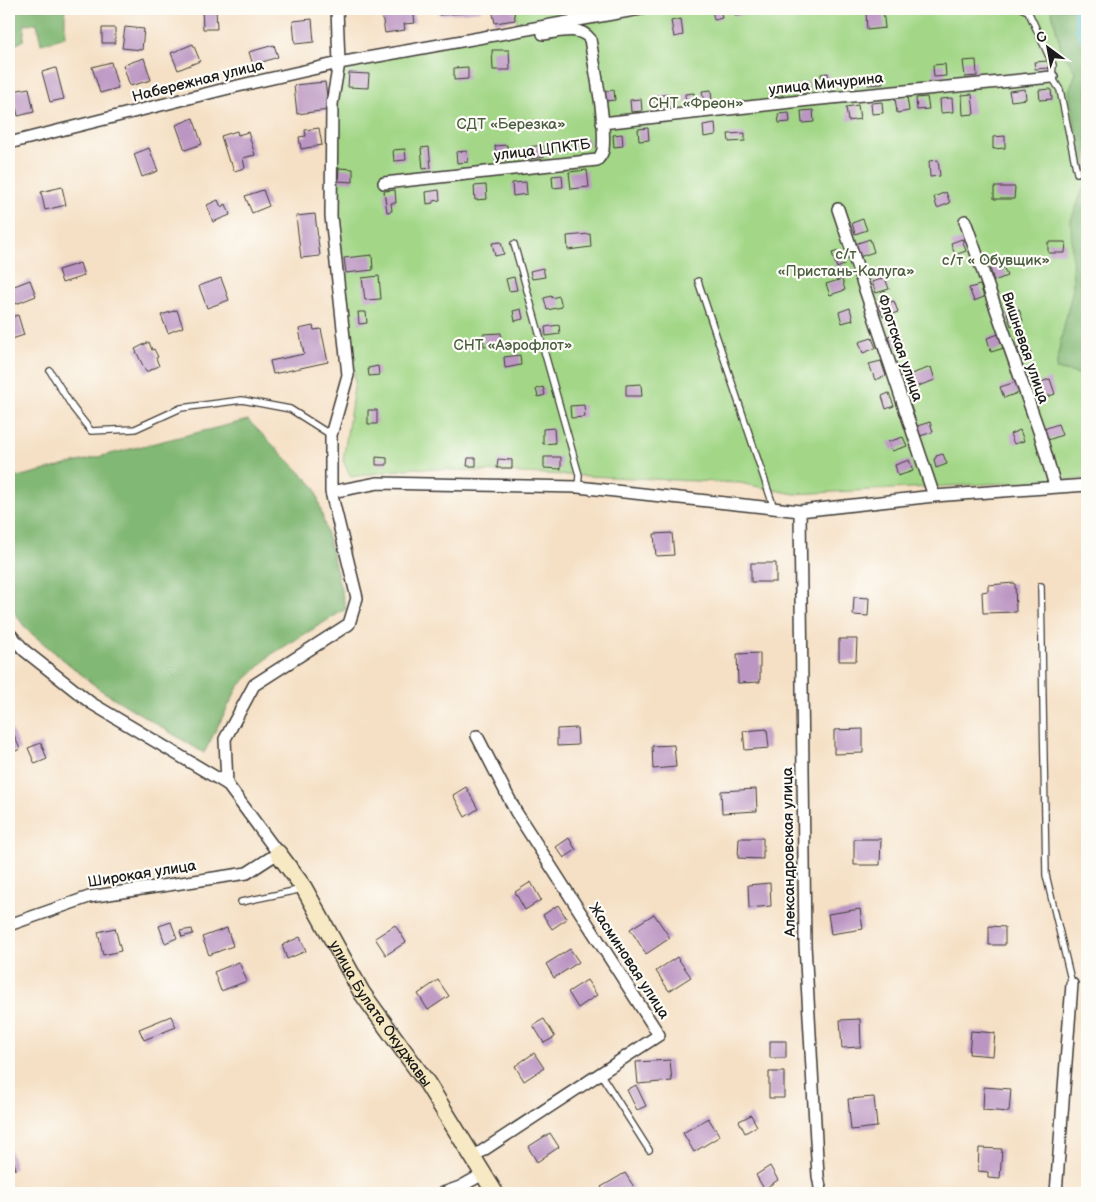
<svg xmlns="http://www.w3.org/2000/svg" width="1096" height="1202" font-family="'Balsamiq Sans',sans-serif">
<rect width="100%" height="100%" fill="#fdfcf7"/>
<filter id="ink" filterUnits="userSpaceOnUse"><feTurbulence type="fractalNoise" baseFrequency=".02" numOctaves="2"/><feDisplacementMap in="SourceGraphic" scale="10" xChannelSelector="R" yChannelSelector="G"/><feConvolveMatrix kernelMatrix="1 2 1 2 8 2 1 2 1" color-interpolation-filters="sRGB"/></filter>
<filter id="wash" filterUnits="userSpaceOnUse"><feTurbulence type="fractalNoise" baseFrequency=".0096" numOctaves="4" result="noise"/><feDisplacementMap in="SourceGraphic" scale="20" xChannelSelector="R" yChannelSelector="G"/><feGaussianBlur stdDeviation="1.12" result="paint"/><feColorMatrix in="noise" values="0 0 0 0 0 0 0 0 0 0 0 0 0 0 0 0 0 1.4 0 .05"/><feComposite in="paint" operator="in"/></filter>
<g filter="url(#wash)">
<rect width="100%" height="100%" fill="#f5e0c5"/>
<!-- green -->
<path fill="#a3d787" stroke="#607a52" d="M515,9h572v470l-293,15 -54,-11 -327,-15 -62,9 -8,-16 12,-80 -19,-176 2,-141 180,-35z"/>
<!-- forest -->
<path fill="#82b874" stroke="#4f6a48" d="M9,9h56v28l-24,7 -4,-21 -12,1 -2,17 -9,4z
M1051,9h36v357l-8,8 -23,-5 4,-25 13,-56 -2,-68 15,-38 -17,-91 7,-18 -15,-24z
M248,420l67,67 31,122 -74,45 -34,33 -34,66 -105,-64 -73,-60 -17,-25v-125z"/>
<g fill="none" stroke-linecap="round" stroke-linejoin="round">
<!-- stream -->
<path stroke="#5ec8d9" stroke-width="4" d="M1075,9l3,22 9,17"/>
</g>
<g id="blocks">
<!-- building -->
<path fill="#bc96c3" d="M202,9h14l1,20h-14z
M381,9h32l2,14 -11,1 1,6 -20,3z
M438,9h43v2l-42,4z
M492,9h22l1,11 -20,3z
M720,9l2,9 -8,2 -2,-10z
M734,9h12l1,5 -12,2z
M883,10l2,18 -18,2 -1,-18z
M312,19l2,23 -19,2 -2,-23z
M681,19l2,16 -9,2 -3,-16z
M125,27l19,2 -2,21 -20,-2z
M102,28h13v15h-13z
M193,44l7,17 -22,9 -7,-17z
M274,45l4,12 -25,8 -4,-13z
M492,50h17l1,20h-17z
M144,58l7,22 -21,6 -7,-21z
M976,60l1,16 -12,1 -2,-16z
M1048,61l1,7 -14,1 -1,-7z
M111,62l7,26 -18,5 -8,-26z
M945,64l1,12 -12,1 -1,-12z
M468,67v12l-14,1v-12z
M56,68l8,31 -14,3 -8,-30z
M349,73l20,1 -1,14 -20,-1z
M828,73l2,16 -8,1 -1,-16z
M882,75l1,9 -15,1 -1,-9z
M862,76l1,8 -16,1 -1,-7z
M325,82l4,28 -32,4 -3,-29z
M808,82l1,10 -10,1 -1,-10z
M29,88l5,24 -16,4 -5,-25z
M782,88l1,8 -13,1v-8z
M1025,89l1,10 -15,2 -2,-10z
M1051,89l1,10 -12,1 -1,-10z
M614,90l1,10 -9,1 -1,-10z
M711,90l1,12 -8,1 -2,-12z
M694,93l1,11 -9,1 -1,-11z
M670,94l1,13 -15,2 -1,-13z
M972,94l2,20 -11,1 -1,-20z
M907,97l2,14 -12,2 -2,-15z
M927,97l2,12 -12,1 -1,-12z
M952,98l1,14 -12,1 -1,-14z
M641,99l1,12 -11,1 -1,-12z
M882,102l1,11 -11,1 -1,-11z
M858,105l2,14 -12,2 -2,-14z
M813,110l1,12 -12,1 -1,-12z
M789,113l1,9 -11,1 -1,-9z
M193,118l9,26 -17,6 -9,-25z
M715,123l1,12 -12,2 -1,-12z
M319,128l3,17 -21,4 -2,-12 7,-1 -1,-6z
M648,128l1,12 -10,1 -1,-12z
M237,131l1,4 10,-3 7,23 -12,3 2,10 -11,3 -3,-9h-2l-8,-26z
M745,133v8l-16,1 -1,-8z
M622,134l1,12 -9,1 -1,-12z
M1005,136v12l-12,1v-12z
M588,138l1,7 -16,2 -1,-8z
M507,145l1,15 -12,1 -1,-15z
M543,145l1,12 -14,2 -2,-12z
M429,147l2,21 -8,1 -2,-21z
M149,148l9,23 -16,6 -8,-23z
M405,149l1,11 -12,1 -1,-11z
M467,151l1,11 -11,1 -1,-11z
M938,160l2,16 -10,1 -1,-16z
M339,168l14,1v13l-15,-1z
M587,170l2,17 -18,2 -2,-17z
M562,175l1,12 -10,1 -1,-12z
M526,182l1,12 -14,2 -1,-13z
M486,185l1,14 -12,1 -1,-14z
M62,187l4,18 -21,5 -4,-18z
M994,187h21l-1,12h-20z
M263,190l6,16 -17,7 -7,-17z
M395,190l1,13h-5l1,8 -5,1 -3,-21z
M439,190l1,10 -7,1v2l-6,1 -1,-12z
M946,192l4,11 -13,5 -3,-11z
M218,200l3,7 5,-3 4,11 -17,7 -6,-17z
M315,214l5,42 -19,2 -5,-42z
M863,219l4,11 -12,4 -3,-11z
M590,234l1,13 -23,3 -1,-14z
M870,239l4,13 -15,5 -4,-13z
M962,239l4,12 -11,4 -4,-12z
M501,242l3,12 -9,2 -3,-13z
M1048,242h18l-1,11h-17z
M839,251l5,14 -7,3 -5,-15z
M372,255l1,15 -27,3 -2,-15z
M80,263l4,13 -22,7 -4,-13z
M1002,263l5,13 -13,5 -4,-13z
M543,268l2,9 -13,2 -2,-8z
M379,276l2,23 -16,1 -3,-22z
M514,277l3,13 -8,1 -3,-12z
M221,278l8,22 -22,8 -8,-22z
M885,278l4,11 -13,4 -4,-11z
M842,279l3,11 -15,5 -4,-11z
M30,280l6,16 -20,8 -7,-16z
M980,285l4,12 -10,4 -5,-13z
M551,296l1,2 7,-2 3,11 -15,3 -3,-12z
M894,301l4,11 -15,5 -4,-11z
M850,308l3,12 -11,3 -3,-11z
M521,309l2,10 -8,2 -2,-10z
M1019,309l4,12 -12,5 -4,-13z
M177,310l6,17 -15,6 -7,-18z
M358,312h8l1,11 -8,1z
M18,315l6,20 -12,4 -3,-11v-10z
M559,325l1,9 -14,2 -1,-9z
M313,326l1,4 7,-1 7,33 -55,12 -3,-13 34,-7 -5,-25z
M501,333l1,12 -18,1 -1,-12z
M899,333l3,11 -11,4 -3,-12z
M999,334l5,14 -13,4 -4,-14z
M872,338l4,10 -13,5 -4,-11z
M149,342l3,8 2,-1 4,8 -2,1 3,8 -13,6 -11,-23z
M1028,345l3,9 -10,4 -4,-9z
M520,355l1,10 -16,3 -1,-11z
M881,361l5,15 -11,4 -6,-16z
M378,366l1,9 -10,1 -1,-8z
M931,367l4,13 -20,7 -4,-13z
M1050,379l5,15 -12,4 -5,-15z
M1016,382l4,10 -16,6 -4,-11z
M641,384l1,12h-16v-11z
M543,387l2,8 -7,2 -2,-8z
M889,393l5,13 -8,3 -4,-13z
M584,405l1,12 -14,1 -1,-12z
M368,410h9v14h-9z
M930,422l3,10 -13,4 -3,-10z
M1058,424l4,11 -14,5 -4,-11z
M554,428l1,15 -12,1v-15z
M1020,430l4,11 -10,3 -4,-10z
M903,437l4,9 -15,5 -4,-9z
M943,454l4,10 -11,4 -2,-9 2,-1v-2z
M376,457l11,1v7h-11z
M544,457h17v12l-17,-1z
M468,458h8v8h-9z
M498,459l14,1v8h-15z
M909,460l4,11 -15,5 -3,-11z
M672,533l2,22 -18,1 -2,-22z
M751,563h25v19h-25z
M1015,583l1,29 -33,1 -1,-21 6,-1v-6z
M854,597l15,1 -1,18 -15,-1z
M839,639h18l-1,22h-17z
M760,653v29l-22,1 -1,-29z
M11,728l9,21 -11,5v-24z
M577,728l1,17 -21,1v-17z
M767,729l2,19 -24,2 -2,-19z
M863,729v24l-29,1v-24z
M41,743l6,16 -12,5 -7,-16z
M674,745l2,22 -23,2 -1,-23z
M466,787l12,22 -13,8 -12,-22z
M756,789l1,22 -35,2 -1,-22z
M569,838l7,12 -12,8 -8,-11z
M739,838h24v21l-25,-1z
M854,839h27l-1,26h-26z
M531,882l10,18 -16,10 -10,-18z
M770,883l1,23 -22,2 -1,-23z
M558,905l9,14 -15,10 -9,-14z
M860,909l3,20 -32,5 -3,-20z
M654,914l16,24 -24,16 -16,-25z
M171,922l6,16 -12,5 -6,-17z
M395,925l11,17 -20,13 -11,-17z
M989,926l16,1v18h-16z
M115,928l6,23 -18,4 -5,-23z
M227,928l6,18 -24,9 -7,-18z
M192,929l1,5 -11,3 -2,-6z
M300,937l6,14 -19,8 -5,-14z
M570,949l9,13 -25,16 -8,-14z
M677,957l14,20 -22,14 -13,-20z
M239,962l8,19 -26,10 -7,-19z
M438,980l11,16 -21,14 -10,-16z
M587,980l10,15 -19,13 -10,-16z
M171,1016l5,11 -32,13 -5,-11z
M544,1019l11,18 -11,6 -11,-18z
M860,1019l1,28 -19,1 -2,-28z
M971,1031l24,2 -2,23 -24,-2z
M770,1041h16v17h-16z
M534,1053l10,15 -20,13 -9,-15z
M670,1060l2,21 -34,3 -2,-22z
M769,1072h15v26h-15z
M636,1085l10,21 -9,4 -10,-20z
M984,1087l27,2 -2,23 -26,-2z
M874,1097l3,30 -26,3 -3,-31z
M751,1115l6,11 -12,7 -6,-12z
M708,1118l12,18 -26,16 -11,-19z
M550,1133l9,14 -22,15 -9,-15z
M9,1145l7,24 -7,1z
M979,1148l23,1 -2,30 -12,-1v-6l-10,-1z
M770,1166l8,14 -14,9 -8,-14z
M625,1173l9,14 -11,6h-18l-4,-6z"/>
</g>
</g>
<g filter="url(#ink)">
<use href="#blocks" fill-opacity="0" stroke="#3d3935" stroke-width="1"/>
<g fill="none" stroke-linecap="round" stroke-linejoin="round">
<defs>
<path id="lane" d="M1023,9l5,2 25,54 -1,12 8,13 17,83
M514,244l65,231 -1,12
M698,281l76,227
M50,371l23,37 18,23 44,-2 46,-21 61,-8 48,9 41,26
M1041,586l5,289 26,109
M241,902l62,-13
M600,1073l49,77"/>
<path id="street" d="M602,123l208,-23 242,-23
M9,143l220,-55 110,-25 -2,-54
M384,183l213,-23c3,-3 5,-6 6,-10 3,-30 -8,-79 -13,-111 -11,-14 -31,-7 -47,-5
M838,209l96,287
M965,221l75,213 15,52
M331,492l47,-9 200,4 222,24 134,-15 153,-11
M800,511l5,434 13,231 3,17
M9,633l16,18 66,52 136,81 51,69 -31,20 -158,24 -80,28
M227,784l-2,-45 29,-54 95,-61 8,-26 -26,-106v-57l17,-60 -17,-159 1,-112 7,-41 301,-54
M473,1157l186,-122 -143,-223 -39,-76
M443,1193l17,-6 23,-13
M1056,1193l16,-209"/>
<g id="secondary">
<path id="s1" d="M278,853l26,35 58,105 65,90 68,110"/>
</g>
</defs>
<!-- lane casing -->
<use href="#lane" stroke="#3d3935" stroke-width="8"/>
<!-- street casing -->
<use href="#street" stroke="#3d3935" stroke-width="14"/>
<!-- secondary casing -->
<use href="#secondary" stroke="#3d3935" stroke-width="19"/>
<!-- lane -->
<use href="#lane" stroke="#fff" stroke-width="5.5"/>
<!-- street -->
<use href="#street" stroke="#fff" stroke-width="11"/>
<!-- secondary -->
<use href="#secondary" stroke="#f6e9c3" stroke-width="16"/>
</g>
</g>
<g text-anchor="middle" dominant-baseline="central" stroke-width="4.5" stroke-linejoin="round" paint-order="stroke">
<!-- street labels -->
<g font-size="15" fill="#1c1c1c" stroke="#fdfcf7">
<text transform="translate(198 81) rotate(-14)">Набережная улица</text>
<text transform="translate(826 84) rotate(-6)">улица Мичурина</text>
<text transform="translate(542 150) rotate(-7)">улица ЦПКТБ</text>
<text transform="translate(900 348) rotate(71)">Флотская улица</text>
<text transform="translate(1025 348) rotate(71)">Вишневая улица</text>
<text transform="translate(789 852) rotate(-91)">Александровская улица</text>
<text transform="translate(142 874) rotate(-9)">Широкая улица</text>
<text transform="translate(629 961) rotate(57)">Жасминовая улица</text>
<text stroke="none"><textPath href="#s1" startOffset="191">улица Булата Окуджавы</textPath></text>
</g>
<!-- park labels -->
<g font-size="15" fill="#4b5d41" stroke="#fdfcf7">
<text x="696" y="103">СНТ «Фреон»</text>
<text x="511" y="124">СДТ «Березка»</text>
<text x="846" y="254">с/т<tspan x="846" dy="17">«Пристань-Калуга»</tspan></text>
<text x="996" y="260">с/т « Обувщик»</text>
<text x="513" y="345">СНТ «Аэрофлот»</text>
</g>
</g>
<!-- margin -->
<rect width="1096" height="1202" fill="none" stroke="#fdfcf7" stroke-width="30"/>
<!-- north arrow -->
<g transform="translate(1048 48) rotate(328)" stroke="#fdfcf7" stroke-width="4" paint-order="stroke">
<path d="M0-4L9 19L0 12L-9 19Z" fill="#1c1c1c"/>
<text y="-8" font-size="14" font-weight="bold" text-anchor="middle" fill="#1c1c1c">С</text>
</g>
</svg>
